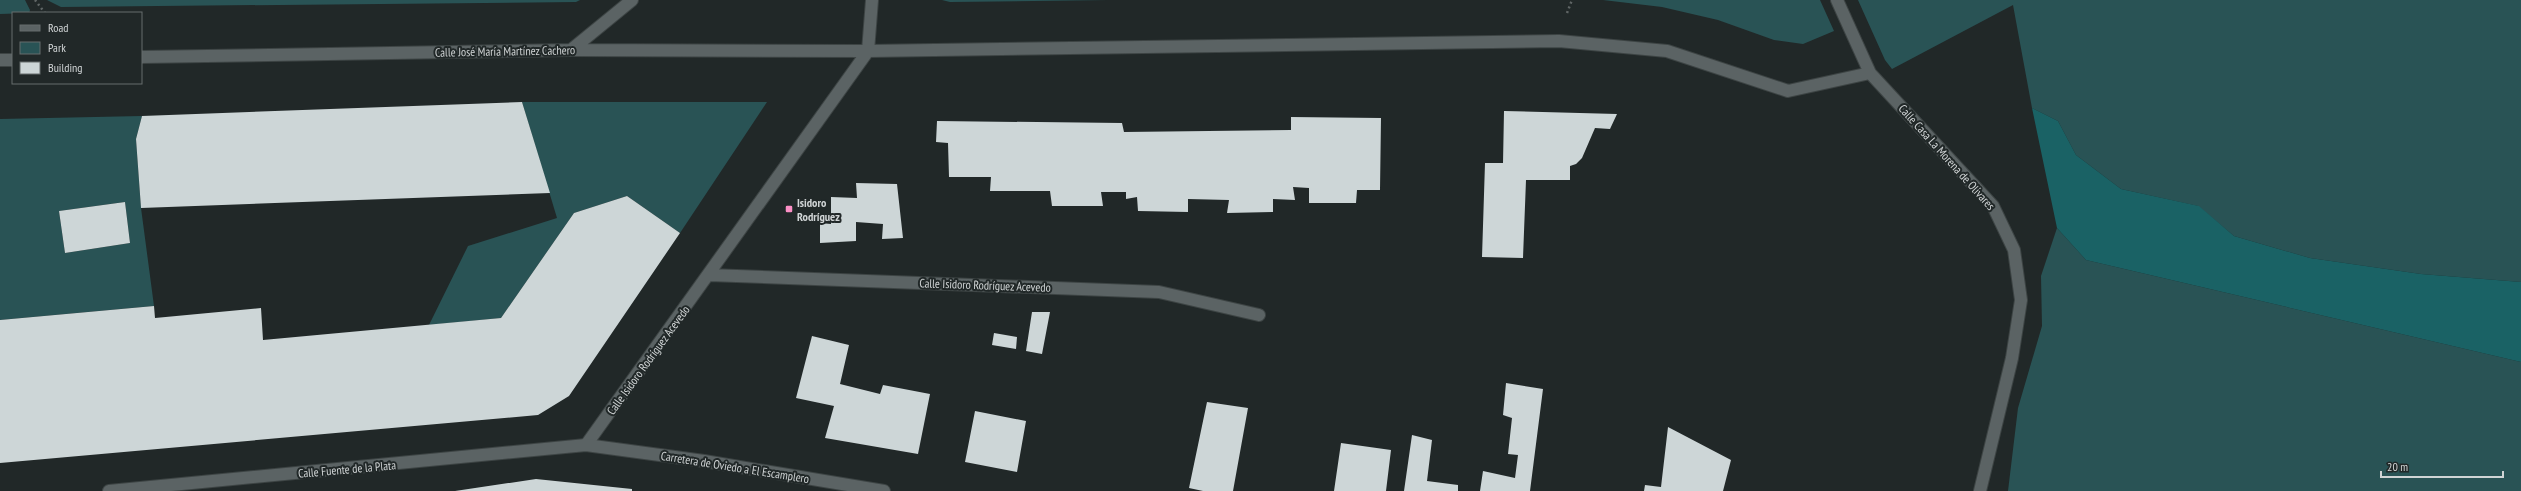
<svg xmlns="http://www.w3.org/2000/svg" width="2521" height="491" font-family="'PT Sans Narrow',sans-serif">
<rect width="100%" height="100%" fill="#212828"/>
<!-- green -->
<path fill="#295355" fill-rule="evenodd" d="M0,0h25l5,10 -1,3 -29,1z
M47,0h533l-4,2 -515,5z
M942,0h166l-158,2z
M1603,0h217l14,31 -31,13 -29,-4 -56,-20 -56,-13z
M1858,0h663v282l-100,-8 -111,-16 -76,-22 -36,-30 -77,-17 -45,-34 -18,-34 -26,-13 -19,-103 -121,64 -7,-9z
M522,102h245l-87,131 -53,-37 -53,17 -73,105 -72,7 39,-79 89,-28z
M142,116l-6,23 5,69 13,98 -154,14v-201zM125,202l5,41 -65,10 -6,-42z
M2057,228l29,32 435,102v129h-513l10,-83 24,-82 -1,-50z"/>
<!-- forest -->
<path fill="#1a6265" d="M2032,108l26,13 18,34 45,34 78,17 35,30 76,22 111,16 100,8v80l-435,-102 -29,-32z"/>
<!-- building -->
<path fill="#cdd6d7" d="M522,102l28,91 -409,15 -5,-69 6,-23z
M1504,111l113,3 -7,15 -15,-1 -13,30 -6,6 -6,2v14h-44l-3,78 -41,-1 3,-94h18z
M1291,117l90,1 -1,72h-23l-1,13h-47v-15l-16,-1 2,13 -22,-1v13l-46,1 2,-13 -41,-1v13l-50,-1 -1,-14 -11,2v-7h-25l2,14h-51l-2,-15h-60l1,-14h-42l-1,-34 -12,-1 1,-21 185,2 2,9 167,-2z
M856,183l41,1 6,54 -21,1 1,-15 -27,-2v19l-36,2v-20l11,1v-27l26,1z
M627,196l53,37 -111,163 -31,19 -538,48v-143l154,-14 1,12 106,-10 2,32 238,-22 73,-105z
M125,202l5,41 -65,10 -6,-42z
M1032,312h18l-8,42 -16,-3z
M994,333l23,4 -1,12 -24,-4z
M812,336l37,9 -9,39 40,10 3,-9 47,9 -12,60 -93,-16 9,-32 -38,-8z
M1506,383l37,6 -13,102h-50l3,-20 32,7 3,-23 -10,-1 4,-36 -9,-3z
M1207,402l41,6 -15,83h-30l-14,-3z
M975,411l51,10 -9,51 -52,-10z
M1668,427l63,33 -8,31h-79l1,-6 16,2z
M1412,435l20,5 -5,41 31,4v6h-54z
M1341,443l50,7 -5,41h-52z
M536,479l96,10v2h-177z"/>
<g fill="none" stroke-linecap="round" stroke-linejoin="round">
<defs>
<path id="street" d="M1837,0l33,73 123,133 21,44 7,50 -9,58 -32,133
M571,50l61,-50
M868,51l4,-51
M141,57l430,-7 297,1 691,-10 108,10 121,40 82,-18
M0,60h13
M709,275l450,17 100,23
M586,445l282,-394"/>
<path id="secondary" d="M109,491l477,-46 118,16 180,30"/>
</defs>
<!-- street casing -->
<use href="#street" stroke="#3d4444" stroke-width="14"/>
<!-- secondary casing -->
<use href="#secondary" stroke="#3d4444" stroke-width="14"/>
<!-- path -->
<path stroke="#606666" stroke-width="2.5" stroke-dasharray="2 3" stroke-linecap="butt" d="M35,0l10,13
M1567,13l5,-13"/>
<!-- street -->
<use href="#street" stroke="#5b6364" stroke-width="12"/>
<!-- secondary -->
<use href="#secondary" stroke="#5b6364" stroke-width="12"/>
</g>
<!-- markers -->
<rect fill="#fb8fc5" stroke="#212828" stroke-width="1.5" x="785" y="205" width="8" height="8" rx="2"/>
<g text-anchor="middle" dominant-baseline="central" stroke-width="4" stroke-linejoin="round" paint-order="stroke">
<!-- street labels -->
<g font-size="12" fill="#d0d4d5" stroke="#212828">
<text transform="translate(505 51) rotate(-1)">Calle José María Martínez Cachero</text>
<text transform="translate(1947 157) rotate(48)">Calle Casa La Morena de Olivares</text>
<text transform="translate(985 285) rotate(2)">Calle Isidoro Rodríguez Acevedo</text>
<text transform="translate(648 360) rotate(-54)">Calle Isidoro Rodríguez Acevedo</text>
<text transform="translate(735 467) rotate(9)">Carretera de Oviedo a El Escamplero</text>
<text transform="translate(347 469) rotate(-5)">Calle Fuente de la Plata</text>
</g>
<!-- poi labels -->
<g font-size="12" font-weight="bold" fill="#d0d4d5" stroke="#212828" text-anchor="start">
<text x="797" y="202">Isidoro<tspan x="797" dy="14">Rodríguez</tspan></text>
</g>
</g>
<!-- legend -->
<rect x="12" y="12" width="130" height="72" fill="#212828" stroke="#676d6d"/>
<rect x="20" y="25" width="20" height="6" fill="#5b6364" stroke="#676d6d"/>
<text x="48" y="32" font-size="12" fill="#d0d4d5">Road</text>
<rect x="20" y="42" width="20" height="12" fill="#295355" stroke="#676d6d"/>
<text x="48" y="52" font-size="12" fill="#d0d4d5">Park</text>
<rect x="20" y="62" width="20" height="12" fill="#cdd6d7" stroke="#676d6d"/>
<text x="48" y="72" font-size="12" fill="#d0d4d5">Building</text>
<!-- scale -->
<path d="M2381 471v6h122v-6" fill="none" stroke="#d0d4d5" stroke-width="2"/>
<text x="2387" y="471" font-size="12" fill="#d0d4d5" stroke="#212828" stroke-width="3" paint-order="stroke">20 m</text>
</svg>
